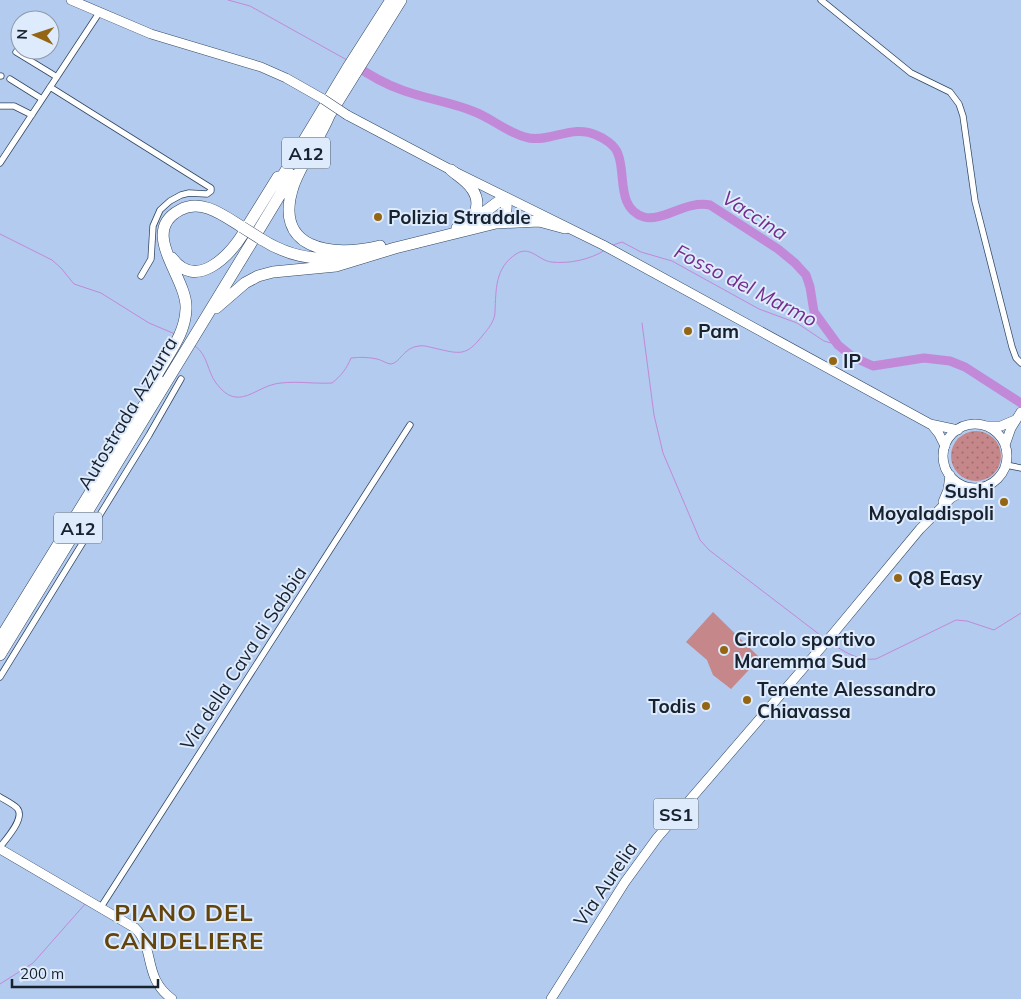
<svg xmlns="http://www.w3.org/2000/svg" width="1021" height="999" font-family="Mulish,sans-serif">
<defs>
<pattern id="grass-dots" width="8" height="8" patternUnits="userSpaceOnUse" patternTransform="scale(1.25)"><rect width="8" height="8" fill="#c6878a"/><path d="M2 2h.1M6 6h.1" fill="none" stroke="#a06e71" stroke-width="1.8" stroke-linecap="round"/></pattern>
</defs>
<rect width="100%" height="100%" fill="#b2cbee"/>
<!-- grass -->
<path fill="url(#grass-dots)" d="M951 456a25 25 0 1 1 50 0a25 25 0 1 1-50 0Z"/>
<!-- pitch -->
<path fill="#c6878a" d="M713,612l47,46 -29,31 -18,-14 -6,-15 -21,-18z"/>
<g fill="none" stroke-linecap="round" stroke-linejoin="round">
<!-- stream -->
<path stroke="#c289d8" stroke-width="1" d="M228,0l22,6 97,54
M0,234l52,26 9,8 13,16 27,9 48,30 26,11
M613,245l9,-3 19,10 31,9 87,48 38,14 27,18 14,4
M642,323l12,92 9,38 37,87 9,10 115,88
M195,346c13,9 12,25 21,37 23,31 39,2 65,0 17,-2 34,1 51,0 9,-7 15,-15 19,-25 9,-1 17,-1 26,1 5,1 10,5 14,5 9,-1 13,-17 28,-18 5,-1 10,1 15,2 26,6 32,9 49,-13 6,-7 12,-15 12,-23 1,-23 0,-44 21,-58 14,-9 22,6 35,8 17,2 39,-2 54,-12
M830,642c14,10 28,19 46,17l80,-39 11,1 27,9 27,-17
M0,984l33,-21 53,-60"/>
<!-- river -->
<path stroke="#c289d8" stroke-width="9" d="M355,65c14,10 30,19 47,25 24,9 49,12 73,22 18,7 34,22 54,26 23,4 44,-14 67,-3 8,3 19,10 22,19 8,18 -2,55 26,63 19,5 42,-17 66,-12l68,44 17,14 11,12 4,12 4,25 24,33 15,12 20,9 51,-8 26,3 15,6 56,36"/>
<defs>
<path id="street" d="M821,0l90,73 39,19 9,12 4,12 12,85 37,146 4,11 5,5
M16,52l41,25
M0,76h1
M10,79l32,20
M50,87l161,101v3l-4,3 -18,-1 -8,2 -11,6 -10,9 -7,16 -2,33 -10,17
M0,106h14l18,9
M0,163l99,-150
M1006,465l15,3
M0,677l149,-242 32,-56
M0,797c5,3 13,7 17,11 9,10 -11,31 -17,39
M101,907l309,-482"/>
<path id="secondary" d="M71,0l80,34 110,33 25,11 37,21
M347,115l104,55 152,75 327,179 28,6
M931,424l8,10 6,12
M0,849l135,79c21,20 7,49 37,71"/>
<path id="primary" d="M943 456a32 32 0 1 1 64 0a32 32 0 1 1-64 0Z
M987,426h14l14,-6
M1005,445l6,-17 10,-16
M943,502l5,-12 2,-15
M551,999l74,-117 32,-44 175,-203 88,-106 31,-31 18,-10"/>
<path id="highway" d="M330,114l71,-114
M329,116c-10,24 -26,44 -35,68 -23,66 38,74 86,62
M451,170c7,6 16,11 21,19 11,16 2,34 -15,39
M277,185l70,-116 44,-69
M470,223l28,-21 7,-4c3,12 1,17 -9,25
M247,227l31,-50
M257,233l35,-58
M261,239c27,17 57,24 89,16
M172,258c24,33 57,-2 71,-24
M216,308l29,-25 13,-7 15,-4 63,-6 59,-18 101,-25 43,-2 26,7
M152,385c10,-25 33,-46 34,-76 2,-31 -48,-77 -6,-99 22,-12 44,6 62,17
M0,639l159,-258
M0,655l253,-415"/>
</defs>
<!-- street casing -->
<use href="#street" stroke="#314763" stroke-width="7"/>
<!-- secondary casing -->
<use href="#secondary" stroke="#314763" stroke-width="10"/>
<!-- primary casing -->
<use href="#primary" stroke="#314763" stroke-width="10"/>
<!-- highway casing -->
<use href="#highway" stroke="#314763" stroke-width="12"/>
<!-- street -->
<use href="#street" stroke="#fff" stroke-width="5.5"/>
<!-- secondary -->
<use href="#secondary" stroke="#fff" stroke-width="9"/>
<!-- primary -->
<use href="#primary" stroke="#fff" stroke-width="9"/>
<!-- highway -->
<use href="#highway" stroke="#fff" stroke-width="11"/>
<defs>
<path id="secondary-bridge" d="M323,99l24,16"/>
<path id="highway-bridge" d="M242,227l19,12"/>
</defs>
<!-- secondary-bridge casing -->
<use href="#secondary-bridge" stroke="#314763" stroke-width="10" stroke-linecap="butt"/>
<!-- highway-bridge casing -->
<use href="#highway-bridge" stroke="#314763" stroke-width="12" stroke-linecap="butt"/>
<!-- secondary-bridge -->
<use href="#secondary-bridge" stroke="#fff" stroke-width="9"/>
<!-- highway-bridge -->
<use href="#highway-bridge" stroke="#fff" stroke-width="11"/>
</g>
<!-- markers -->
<g fill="#946613" stroke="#deebfd" stroke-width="2">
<circle cx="378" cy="217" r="5"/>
<circle cx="688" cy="331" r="5"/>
<circle cx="833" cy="361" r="5"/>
<circle cx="1004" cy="502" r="5"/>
<circle cx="898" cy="578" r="5"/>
<circle cx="724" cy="650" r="5"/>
<circle cx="747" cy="700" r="5"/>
<circle cx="706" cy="706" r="5"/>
</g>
<g text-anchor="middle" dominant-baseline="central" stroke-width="4" stroke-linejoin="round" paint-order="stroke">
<!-- shield labels -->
<g fill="#deebfd" stroke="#535e6c" stroke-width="1">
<rect x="282" y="137.5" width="48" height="31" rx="4"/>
<rect x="54" y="512.5" width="48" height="31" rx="4"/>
<rect x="653.5" y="798.5" width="45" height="31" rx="4"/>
</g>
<g font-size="18" font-weight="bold" fill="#18212e">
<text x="306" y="153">A12</text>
<text x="78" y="528">A12</text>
<text x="676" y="814">SS1</text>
</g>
<!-- poi labels -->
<g font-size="19" font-weight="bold" fill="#18212e" stroke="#deebfd" text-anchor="start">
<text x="388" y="217">Polizia Stradale</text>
<text x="698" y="331">Pam</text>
<text x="843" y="361">IP</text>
<text x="994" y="491" text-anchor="end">Sushi<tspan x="994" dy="22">Moyaladispoli</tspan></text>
<text x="908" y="578">Q8 Easy</text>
<text x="734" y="639">Circolo sportivo<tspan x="734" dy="22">Maremma Sud</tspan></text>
<text x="757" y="689">Tenente Alessandro<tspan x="757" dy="22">Chiavassa</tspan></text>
<text x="696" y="706" text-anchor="end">Todis</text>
</g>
<!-- street labels -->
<g font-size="19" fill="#18212e" stroke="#deebfd">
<text transform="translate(127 413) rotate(-59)">Autostrada Azzurra</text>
<text transform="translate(243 658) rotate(-57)">Via della Cava di Sabbia</text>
<text transform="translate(605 884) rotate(-56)">Via Aurelia</text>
</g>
<!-- water labels -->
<g font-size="20" font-style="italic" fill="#732e8b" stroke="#deebfd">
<text transform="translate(755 215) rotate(33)">Vaccina</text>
<text transform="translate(746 285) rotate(27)">Fosso del Marmo</text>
</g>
<!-- district labels -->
<g font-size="24" font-weight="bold" letter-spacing="1" fill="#63440c" stroke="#deebfd">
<text x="184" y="912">PIANO DEL<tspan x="184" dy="28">CANDELIERE</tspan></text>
</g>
</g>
<!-- north arrow -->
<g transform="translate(35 35) rotate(273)"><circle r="24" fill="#deebfd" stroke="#8f9aaa"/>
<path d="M0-4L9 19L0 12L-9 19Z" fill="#946613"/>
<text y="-8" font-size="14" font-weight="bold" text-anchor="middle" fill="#18212e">N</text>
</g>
<!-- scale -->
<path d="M12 979v8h146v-8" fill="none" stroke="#18212e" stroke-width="2.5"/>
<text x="20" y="979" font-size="15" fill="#18212e" stroke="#deebfd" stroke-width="4" paint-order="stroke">200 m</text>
</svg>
